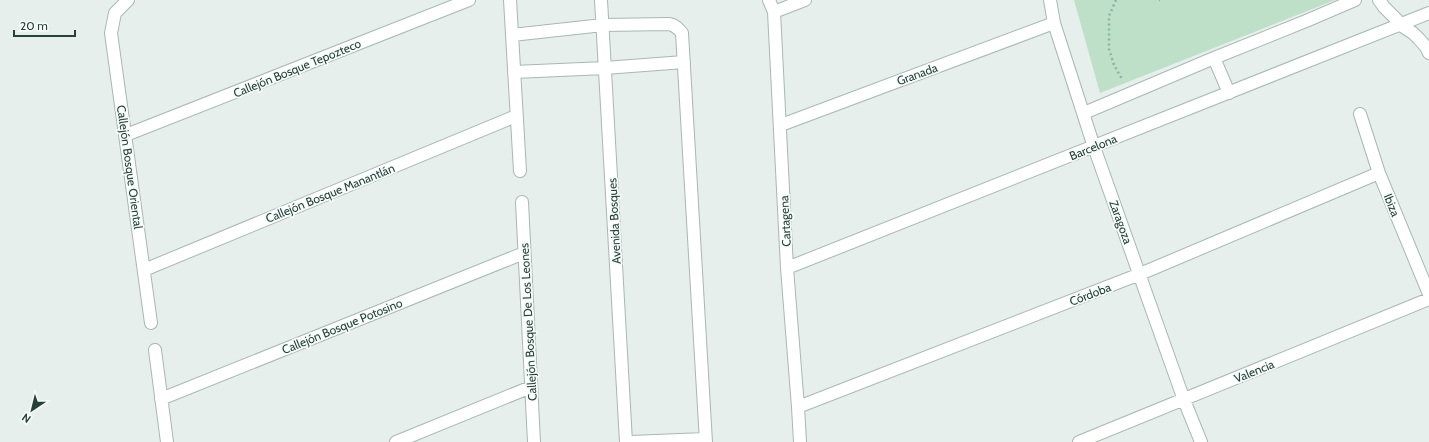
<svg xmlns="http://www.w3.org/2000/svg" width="1429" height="442" font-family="Cabin,sans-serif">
<rect width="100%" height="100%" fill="#e6efeb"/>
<!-- green -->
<path fill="#bfe0c8" d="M1074,0h261l-235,93z"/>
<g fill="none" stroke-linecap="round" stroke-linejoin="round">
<defs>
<path id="street" d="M128,0l-13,13 -4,20 40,290
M510,0l10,171
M601,0l25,442
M769,0l5,12 13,256 11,139 2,35
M1050,0l4,23 40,124 90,253 17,42
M1379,0l5,7 13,13 2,4 14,9 6,6 7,8 3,6
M774,12l31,-12
M512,35l91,-10 66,-1c6,1 9,4 13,9l24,409
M1214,58l15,35
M514,72l91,-4 79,-6
M1084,113l130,-55 92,-37 49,-21
M1360,114l19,59 50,121
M781,125l273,-102
M126,135l343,-135
M522,202l12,240
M787,268l642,-255
M144,270l372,-154
M155,350l12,92
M161,399l363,-146
M798,407l342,-133 239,-101
M396,442l135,-55
M631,442l74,-3
M1079,442l350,-143"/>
</defs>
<!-- street casing -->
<use href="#street" stroke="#a8b8b2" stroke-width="14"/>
<!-- path -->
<path stroke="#86b3a5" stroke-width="2.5" stroke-dasharray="2 3" stroke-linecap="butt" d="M1116,0l-7,16v33l5,16 8,14
M1159,0h1"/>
<!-- street -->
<use href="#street" stroke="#fff" stroke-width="12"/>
</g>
<g text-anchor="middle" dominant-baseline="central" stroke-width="3.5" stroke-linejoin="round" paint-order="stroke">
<!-- street labels -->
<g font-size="12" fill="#24423a" stroke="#f7fbf9">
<text transform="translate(297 68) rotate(-22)">Callejón Bosque Tepozteco</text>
<text transform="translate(917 74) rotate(-20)">Granada</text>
<text transform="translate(1093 147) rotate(-22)">Barcelona</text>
<text transform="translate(130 167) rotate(82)">Callejón Bosque Oriental</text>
<text transform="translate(330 193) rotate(-22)">Callejón Bosque Manantlán</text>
<text transform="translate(1392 205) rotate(68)">Ibiza</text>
<text transform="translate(614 221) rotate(-93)">Avenida Bosques</text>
<text transform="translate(785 221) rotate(-93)">Cartagena</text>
<text transform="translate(1121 222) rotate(70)">Zaragoza</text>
<text transform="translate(1090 294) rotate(-21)">Córdoba</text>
<text transform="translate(528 322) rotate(-93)">Callejón Bosque De Los Leones</text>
<text transform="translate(342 326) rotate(-22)">Callejón Bosque Potosino</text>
<text transform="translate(1254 371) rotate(-22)">Valencia</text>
</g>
</g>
<!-- north arrow -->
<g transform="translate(32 410) rotate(215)" stroke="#f7fbf9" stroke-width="3" paint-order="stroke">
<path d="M0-3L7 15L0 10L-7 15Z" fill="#24423a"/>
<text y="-6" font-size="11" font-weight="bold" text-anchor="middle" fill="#24423a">N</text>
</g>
<!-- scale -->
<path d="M14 30v6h61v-6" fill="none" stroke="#24423a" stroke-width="2"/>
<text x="20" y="30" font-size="12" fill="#24423a" stroke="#f7fbf9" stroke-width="3" paint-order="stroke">20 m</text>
</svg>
